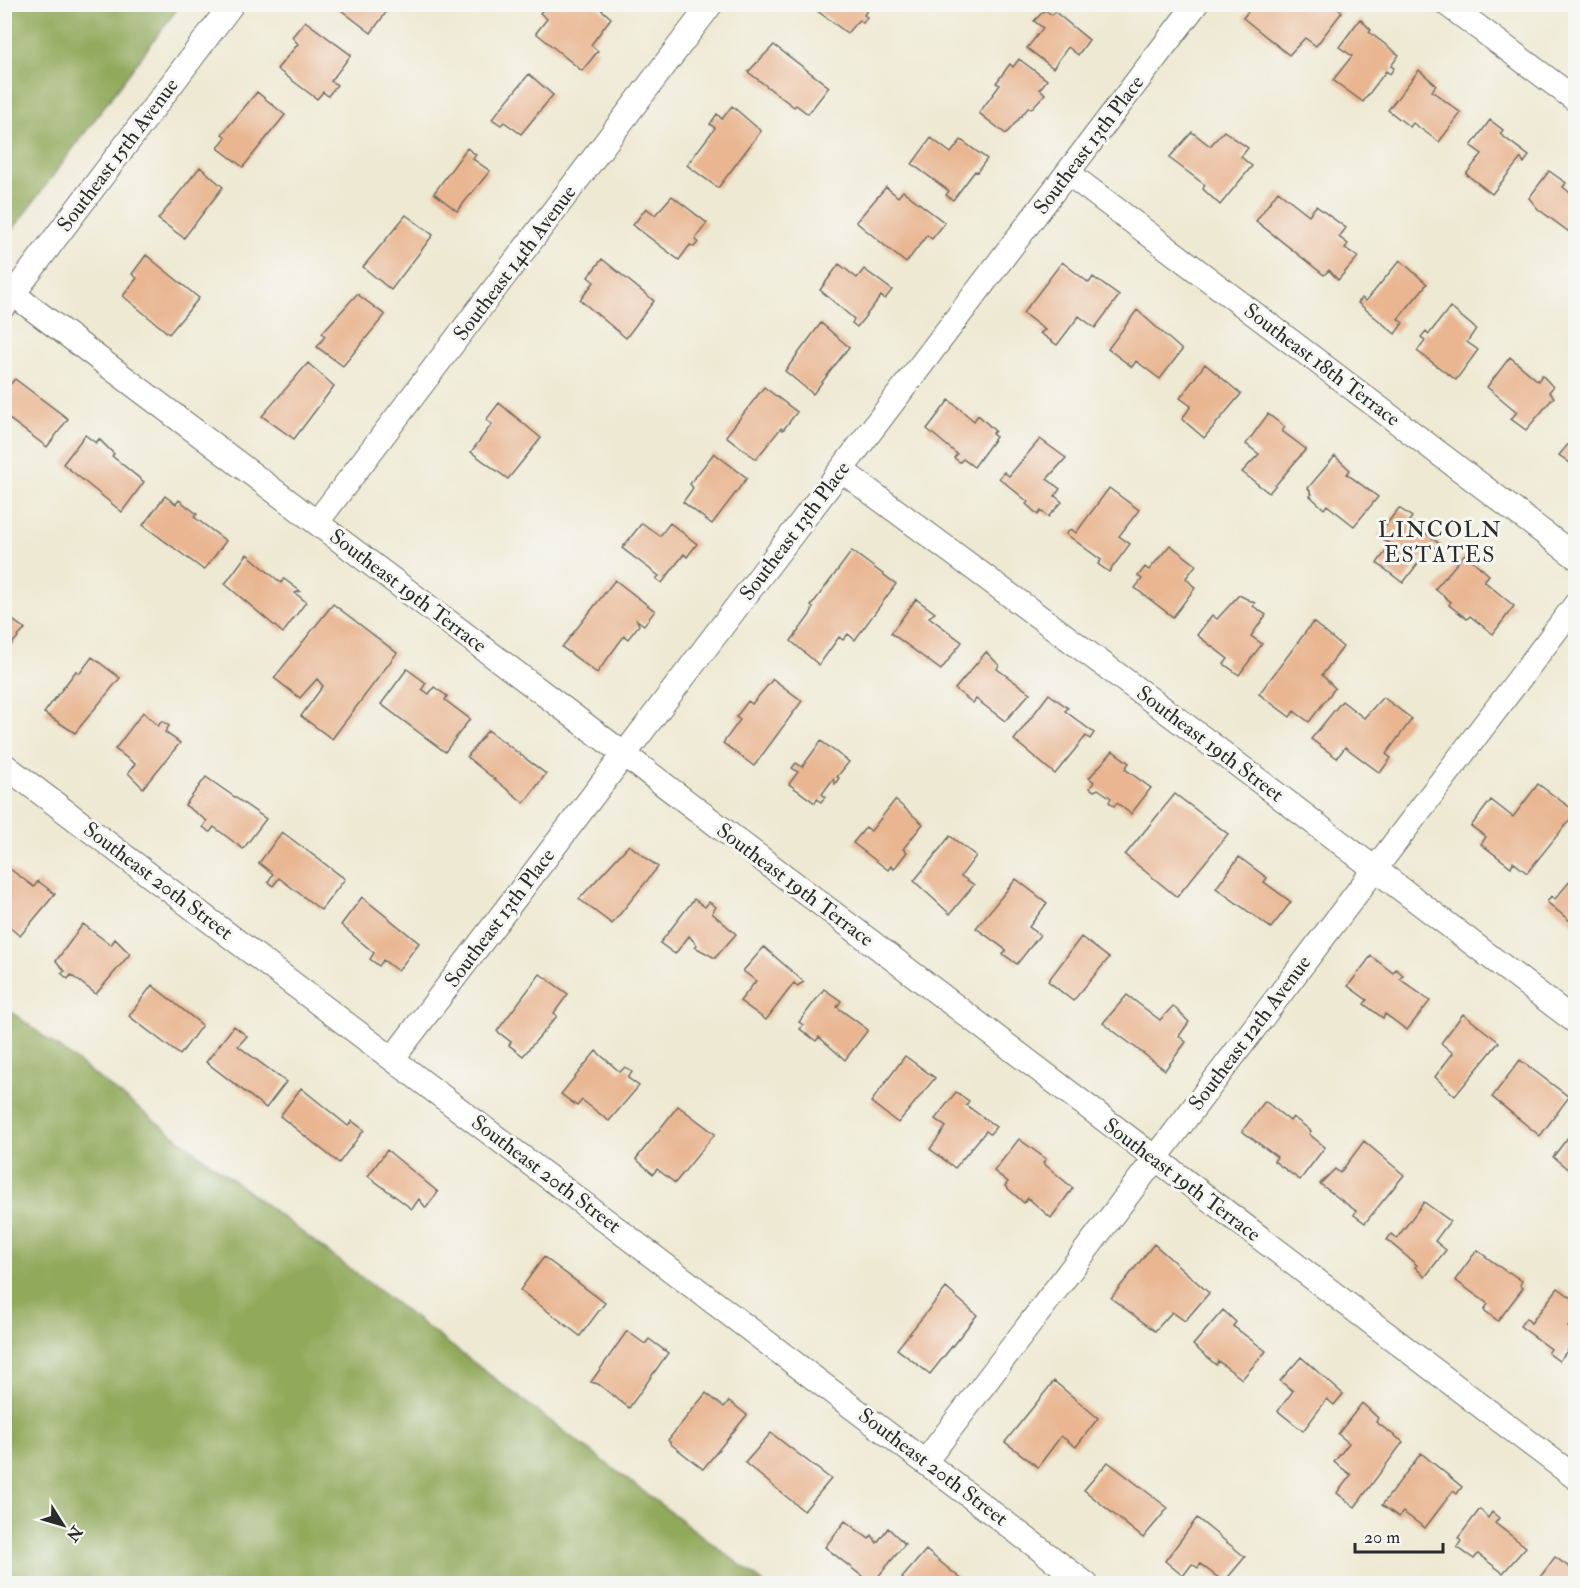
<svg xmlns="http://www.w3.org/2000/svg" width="1580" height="1588" font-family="'IM FELL Double Pica',serif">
<rect width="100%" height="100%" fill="#f6f6f2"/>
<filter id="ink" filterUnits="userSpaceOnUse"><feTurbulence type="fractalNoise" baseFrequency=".0167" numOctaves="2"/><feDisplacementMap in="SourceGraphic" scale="12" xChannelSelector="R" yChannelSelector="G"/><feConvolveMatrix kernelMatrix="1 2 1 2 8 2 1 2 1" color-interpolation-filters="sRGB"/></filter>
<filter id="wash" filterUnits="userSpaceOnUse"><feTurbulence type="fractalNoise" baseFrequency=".008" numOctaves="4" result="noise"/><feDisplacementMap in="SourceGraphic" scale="24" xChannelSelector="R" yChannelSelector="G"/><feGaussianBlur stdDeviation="1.35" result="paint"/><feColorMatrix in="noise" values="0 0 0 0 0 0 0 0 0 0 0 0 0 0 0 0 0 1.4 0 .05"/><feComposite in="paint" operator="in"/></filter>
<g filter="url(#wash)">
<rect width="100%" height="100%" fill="#eee9d2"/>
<!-- forest -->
<path fill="#90a95a" stroke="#5e6a42" stroke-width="1.5" d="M5,4l175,1 -175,235 -1,-235z
M4,1007h1l759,576h-759z"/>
<g id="blocks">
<!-- building -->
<path fill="#e9b691" d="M333,4h54l3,3 -19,26z
M548,4h47l16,14 -20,27 7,6 -16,20 -46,-38 11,-14 -7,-6z
M808,4h63l-7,11 3,2 -4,6 -4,-3 -12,13z
M1254,4h80l8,8 -26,34 -11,-8 -16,17 -46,-37z
M1045,10l7,5 3,-3 34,28 -11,15 -10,-8 -15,21 -26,-20 16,-20 -9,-7z
M1360,19l11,11 -2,2 30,23 -8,11 3,2 -4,6 -4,-3 -23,31 -30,-22 19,-24 -13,-9z
M305,21l46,34 -20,26 6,4 -9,11 -5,-4 -6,7 -40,-30 21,-25 -6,-7z
M774,45l55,42 -21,27 -12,-9 -2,2 -46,-35z
M1019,59l28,21 -7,9 5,5 -14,15 -2,-2 -23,27 -27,-21 21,-28 -4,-2 14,-19 3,3z
M1419,70l17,15 -4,6 29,22 -22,29 -26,-19 -3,4 -22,-17z
M529,74l24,21 -32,39 -17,-12 -3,3 -9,-6z
M257,92l28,23 -42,52 -25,-19 8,-11 -4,-3z
M732,106l29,25 -43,57 -31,-23 28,-37 -5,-4 7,-10 5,5z
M1490,120l13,10 -3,4 29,22 -5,7 -3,-5 -29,36 -26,-20 16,-20 -11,-8z
M1224,131l24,17 -7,9 11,9 -32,39 -17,-16 2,-4 -36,-27 23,-26 18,14z
M931,138l20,15 10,-13 26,19 -10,13 -2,-1 -22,29 -7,-5 3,-4 -37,-27z
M467,148l9,7 -3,4 17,12 -33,40 -23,-18z
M200,167l23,20 -39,51 -26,-19z
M1549,171l17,12 -3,4 13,11v39l-38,-28 -9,-11z
M886,187l12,10 5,-6 42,32 -13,16 -5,-4 -21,28 -50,-41z
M1278,191l31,24 7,-9 30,22 -7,9 9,7 -3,4 13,9 -20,23 -9,-10 -5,5 -68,-54z
M672,196l35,27 -12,16 3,3 -4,5 -4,-2 -11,15 -46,-35 13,-17 9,7z
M406,215l27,20 -42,55 -28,-23z
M146,255l53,43 -30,36 -46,-38 14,-18 -5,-4z
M602,259l52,42 -28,37 -46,-38 14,-18 -6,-5z
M1400,260l27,24 -29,35 5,4 -8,11 -37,-31 4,-5 4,3z
M1062,262l27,21 4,-6 26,19 -24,32 -16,-12 -22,29 -17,-12 5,-3 -22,-17z
M839,264l18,14 7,-9 28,21 -7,9 -4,-3 -24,31 -5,-4 2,-4 -34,-29z
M357,294l28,21 -42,51 -26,-19 8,-11 -3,-3z
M1450,307l26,22 -9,13 11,8 -22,30 -39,-29 8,-11 -4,-3 5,-6 3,3z
M1137,310l45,40 -22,29 -24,-18 -4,6 -24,-18z
M821,323l28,24 -36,47 -28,-23z
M1510,357l28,24 4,-6 11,12 -4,5 5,5 -28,33 -15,-11 6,-7 -30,-25z
M308,363l26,23 -40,53 -32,-23z
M1205,364l36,30 -37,44 -22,-19 9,-13 -11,-8z
M15,379l53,40 -21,28 -43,-32v-24z
M764,387l33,25 -14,18 -2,-2 -25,31 -30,-23z
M949,400l25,21 4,-6 17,16 -3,3 4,3 -22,30 -11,-8 -3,3 -6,-4 3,-4 -30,-25z
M499,403l42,35 -33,41 -37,-27 21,-28 -6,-4z
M1268,414l17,13 -3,4 24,18 -37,44 -27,-21 17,-18 -13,-10z
M85,435l11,8 3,-4 15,15 -2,2 32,26 -22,30 -59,-48z
M1576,435v32l-17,-12z
M1040,439l26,19 -19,21 13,10 -5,7 7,6 -14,15 -7,-6 -3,4 -12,-11 2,-2 -29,-24 5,-6 5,4z
M714,453l33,25 -35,46 -29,-22 10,-14 -3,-4z
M1335,456l15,14 -3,4 31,23 -24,29 -27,-21 -3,4 -14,-13 2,-2 -4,-6z
M1109,488l30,22 -20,26 11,8 -21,28 -11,-8 3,-4 -35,-26 5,-5 5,4z
M165,496l11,8 3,-4 18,14 -3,3 32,24 -22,29 -61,-45z
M1399,508l13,9 -3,4 30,22 -5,5 -3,-2 -28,37 -26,-20 14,-18 -13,-10z
M642,523l18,13 10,-13 27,21 -10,13 -3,-3 -22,29 -6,-4 3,-3 -37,-28z
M1170,545l26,20 -10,13 9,10 -22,29 -38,-29 7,-9 -4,-3 7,-9 4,3z
M852,551l44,33 -41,56 -7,-6 -5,6 -4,-3 -20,28 -28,-24 19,-26 3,-7 -2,-2z
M247,554l34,29 3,-4 16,12 -5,2 11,9 -23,31 -58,-49z
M1465,554l24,21 -5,6 30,25 -21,28 -23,-18 -3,3 -18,-14 2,-3 -16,-13z
M615,580l40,31 -11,14 -7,-5 2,5 -11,14 -4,-3 -27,37 -35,-26z
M1239,595l16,8 -2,3 13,9 -15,21 11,8 -23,31 -15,-11 4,-5 -31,-24 15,-20 5,4z
M916,599l19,14 -6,4 33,25 -21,28 -50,-37z
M333,604l64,49 -65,86 -31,-23 22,-30 -6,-7 -17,19 -26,-20z
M4,614l21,15 -21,24z
M1313,622l30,25 -21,28 13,13 -26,34 -15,-11 -4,6 -31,-23z
M986,652l13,13 -2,4 33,24 -25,28 -29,-22 -3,4 -18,-14z
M92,657l28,21 -45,55 -31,-20 32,-42 4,2z
M407,669l19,14 -4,6 7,5 5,-7 13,9 -2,4 25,19 -25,33 -64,-48z
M773,679l29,22 -48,65 -31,-23 17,-23 -4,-3 12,-16 4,3z
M1049,694l19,14 -3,3 29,22 -4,6 -4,-3 -31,38 -41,-34z
M1383,697l29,22 -26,35 5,4 -11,15 -35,-26 -8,11 -26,-19 31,-38 22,17z
M143,712l15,14 4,-5 7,5 -4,6 15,11 -37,45 -15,-15 7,-9 -20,-15z
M488,730l58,44 -22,29 -57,-46z
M821,741l28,21 -12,15 2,1 -4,6 -2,-5 -11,15 3,3 -4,5 -4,-3 -2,4 -26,-19 9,-12 -6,-4 4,-5 6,4z
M1113,751l16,12 -4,6 26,19 -20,26 -14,-11 -3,3 -5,-4 2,-4 -13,-9 -4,2 -4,-3 4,-6 -5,-4z
M206,777l60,42 -23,30 -29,-22 -4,5 -7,-5 4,-6 -22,-16z
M1538,784l38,28 -49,61 -14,-11 -2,5 -30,-23 5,-7 -15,-11 20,-26 22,17z
M1175,794l53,40 -51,63 -52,-42z
M895,800l28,24 -20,25 4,3 -13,17 -3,-3 -3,4 -35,-27 13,-16 5,4z
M282,832l63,47 -24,31 -42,-32 -6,8 -5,-4 5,-8 -14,-11z
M950,836l26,20 -15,20 13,9 -24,29 -36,-33z
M629,845l29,22 -46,57 -33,-25z
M1239,857l28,21 -3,4 27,20 -20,26 -55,-40z
M6,866l28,21 4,-6 17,13 -35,42 -16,-13v-54z
M1576,874v52l-29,-24 4,-6 4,3z
M1016,879l31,24 -18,24 11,8 -23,29 -14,-10 3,-4 -30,-22z
M362,897l57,46 -21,28 -15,-11 -4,6 -9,-7 4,-6 -33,-28z
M694,899l11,8 4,-5 7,5 -4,6 24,21 -21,24 -20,-11 2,-2 -8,-9 -14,18 -15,-11z
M83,924l28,21 4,-6 15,15 -34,40 -25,-19 -3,4 -7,-6 4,-2 -9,-10z
M1081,937l28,21 -36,43 -25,-20z
M764,947l40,35 -7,4 -3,-3 -28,37 -26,-19 16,-20 -13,-10z
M1371,956l22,17 3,-4 7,6 -3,4 30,22 -23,29 -22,-16 -2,4 -19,-14 3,-4 -19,-14z
M540,974l28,20 -14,19 3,3 -34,40 -14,-11 2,-3 -14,-11z
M152,985l50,40 -22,30 -51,-39z
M824,989l17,12 -4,6 31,23 -23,30 -26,-23 -3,4 -16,-12 3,-4 -4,-3z
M1127,995l33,25 13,-14 16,16 -10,14 7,6 -21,28 -62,-47z
M1463,1014l36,28 -44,54 -20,-19 18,-24 -12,-10z
M234,1026l13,10 -9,10 48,36 -20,26 -60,-46z
M596,1051l24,21 5,-5 7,5 -4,6 11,8 -30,35 -27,-21 -5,6 -16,-12z
M905,1056l30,22 -37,45 -27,-21z
M1520,1060l49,37 -29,39 -48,-39z
M301,1088l47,38 4,-5 12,9 -25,33 -59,-47z
M956,1092l13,9 -3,4 30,22 -6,7 -4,-3 -31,37 -25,-19 16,-22 -11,-8z
M1265,1101l25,20 3,-4 18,14 -2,3 16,13 -25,33 -26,-19 3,-4 -35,-26z
M678,1106l37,28 -40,49 -18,-14 -4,5 -17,-15z
M1576,1127v49l-23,-19z
M1019,1139l27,20 -3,4 30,25 -22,30 -23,-20 -4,5 -19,-17 3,-4 -14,-11z
M1364,1141l40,34 -39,48 -11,-8 2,-4 -36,-27 15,-15 5,4z
M387,1150l51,42 -12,16 -7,-9 -7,10 -44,-33z
M1424,1202l26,19 -15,20 11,9 -21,27 -10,-10 2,-2 -30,-25 4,-6 6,4z
M1154,1244l55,49 -24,28 -13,-9 -17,19 -44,-33z
M1477,1250l31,23 1,-1 13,9 -2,4 3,3 -25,33 -14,-11 4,-6 -33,-24z
M544,1257l61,46 -25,33 -60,-46z
M946,1288l31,27 -47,59 -33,-25z
M1558,1288l18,13v16l-8,10 8,6v7l-17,21 -11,-8 3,-4 -31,-23 6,-8 5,5z
M1223,1310l13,12 -3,4 33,25 -24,28 -24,-18 -2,4 -23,-20z
M627,1331l18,13 4,-5 19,14 -39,55 -31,-24 -7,-2z
M1301,1357l42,37 -9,11 -7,-6 -24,32 -25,-20 15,-20 -13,-10z
M1054,1381l44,37 -22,29 -15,-11 -23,31 -33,-25z
M706,1393l18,14 5,-6 18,14 -44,54 -31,-24 -4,-5z
M1362,1403l16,15 -2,4 27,20 -48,65 -18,-14 14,-18 -17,-13 15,-19 -11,-9z
M771,1433l60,46 -27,32 -59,-48z
M1421,1453l41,34 -5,7 -4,-3 -28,37 -22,-16 -4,5 -17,-12z
M1108,1462l60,46 -25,30 -59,-48z
M1480,1509l8,9 4,-6 7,6 -4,5 31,24 -23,26 -25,-19 -4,5 -17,-12 4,-6 -3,-3z
M1197,1518l48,39 -21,25 -24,-18 -2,4 -6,-4 -9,12 -18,-15z
M845,1521l24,18 3,-4 5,8 11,-15 17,16 -33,40 -47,-37z
M926,1550l41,34h-59l-6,-6z
M1555,1557l21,15v12h-41z"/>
</g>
</g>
<g filter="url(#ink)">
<use href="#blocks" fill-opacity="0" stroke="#6f6e65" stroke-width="1.5"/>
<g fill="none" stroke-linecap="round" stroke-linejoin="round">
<defs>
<path id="street" d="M1447,4l129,96
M1068,173l508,384
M13,294l612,461 951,723
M4,306l228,-302
M841,470l367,272 368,280
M317,522l394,-518
M4,765l1082,819
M393,1058l803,-1054
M925,1462l651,-858"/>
</defs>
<!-- street casing -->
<use href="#street" stroke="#6f6e65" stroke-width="26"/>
<!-- street -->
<use href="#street" stroke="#fff" stroke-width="24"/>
</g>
</g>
<g text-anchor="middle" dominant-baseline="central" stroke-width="6" stroke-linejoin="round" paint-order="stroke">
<!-- street labels -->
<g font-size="21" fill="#2b2b2b" stroke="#f6f6f2">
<text transform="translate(1089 145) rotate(-53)">Southeast 13th Place</text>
<text transform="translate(118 155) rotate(-53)">Southeast 15th Avenue</text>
<text transform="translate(515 263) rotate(-53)">Southeast 14th Avenue</text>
<text transform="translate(1322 365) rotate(37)">Southeast 18th Terrace</text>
<text transform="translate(795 531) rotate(-53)">Southeast 13th Place</text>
<text transform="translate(408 591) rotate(37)">Southeast 19th Terrace</text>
<text transform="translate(1210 744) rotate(37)">Southeast 19th Street</text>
<text transform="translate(158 881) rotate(37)">Southeast 20th Street</text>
<text transform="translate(795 885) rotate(37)">Southeast 19th Terrace</text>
<text transform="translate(500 918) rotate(-53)">Southeast 13th Place</text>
<text transform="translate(1250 1033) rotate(-53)">Southeast 12th Avenue</text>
<text transform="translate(546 1174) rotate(37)">Southeast 20th Street</text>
<text transform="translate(1182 1180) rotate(37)">Southeast 19th Terrace</text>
<text transform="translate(933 1467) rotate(37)">Southeast 20th Street</text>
</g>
<!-- neighbourhood labels -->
<g font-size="22" letter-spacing="1.5" fill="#2b2b2b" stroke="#f6f6f2">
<text x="1440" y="530">LINCOLN<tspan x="1440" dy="25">ESTATES</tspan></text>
</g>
</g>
<!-- margin -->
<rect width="1580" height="1588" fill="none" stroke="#f6f6f2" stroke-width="24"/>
<!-- north arrow -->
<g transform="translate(63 1525) rotate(127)" stroke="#f6f6f2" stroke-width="4.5" paint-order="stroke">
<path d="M0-4.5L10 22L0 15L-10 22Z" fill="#2b2b2b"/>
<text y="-9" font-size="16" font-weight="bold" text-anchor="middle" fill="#2b2b2b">N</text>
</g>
<!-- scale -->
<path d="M1355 1543v9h88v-9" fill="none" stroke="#2b2b2b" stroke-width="3"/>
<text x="1364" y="1543" font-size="18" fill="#2b2b2b" stroke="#f6f6f2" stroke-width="4.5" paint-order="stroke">20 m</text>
</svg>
